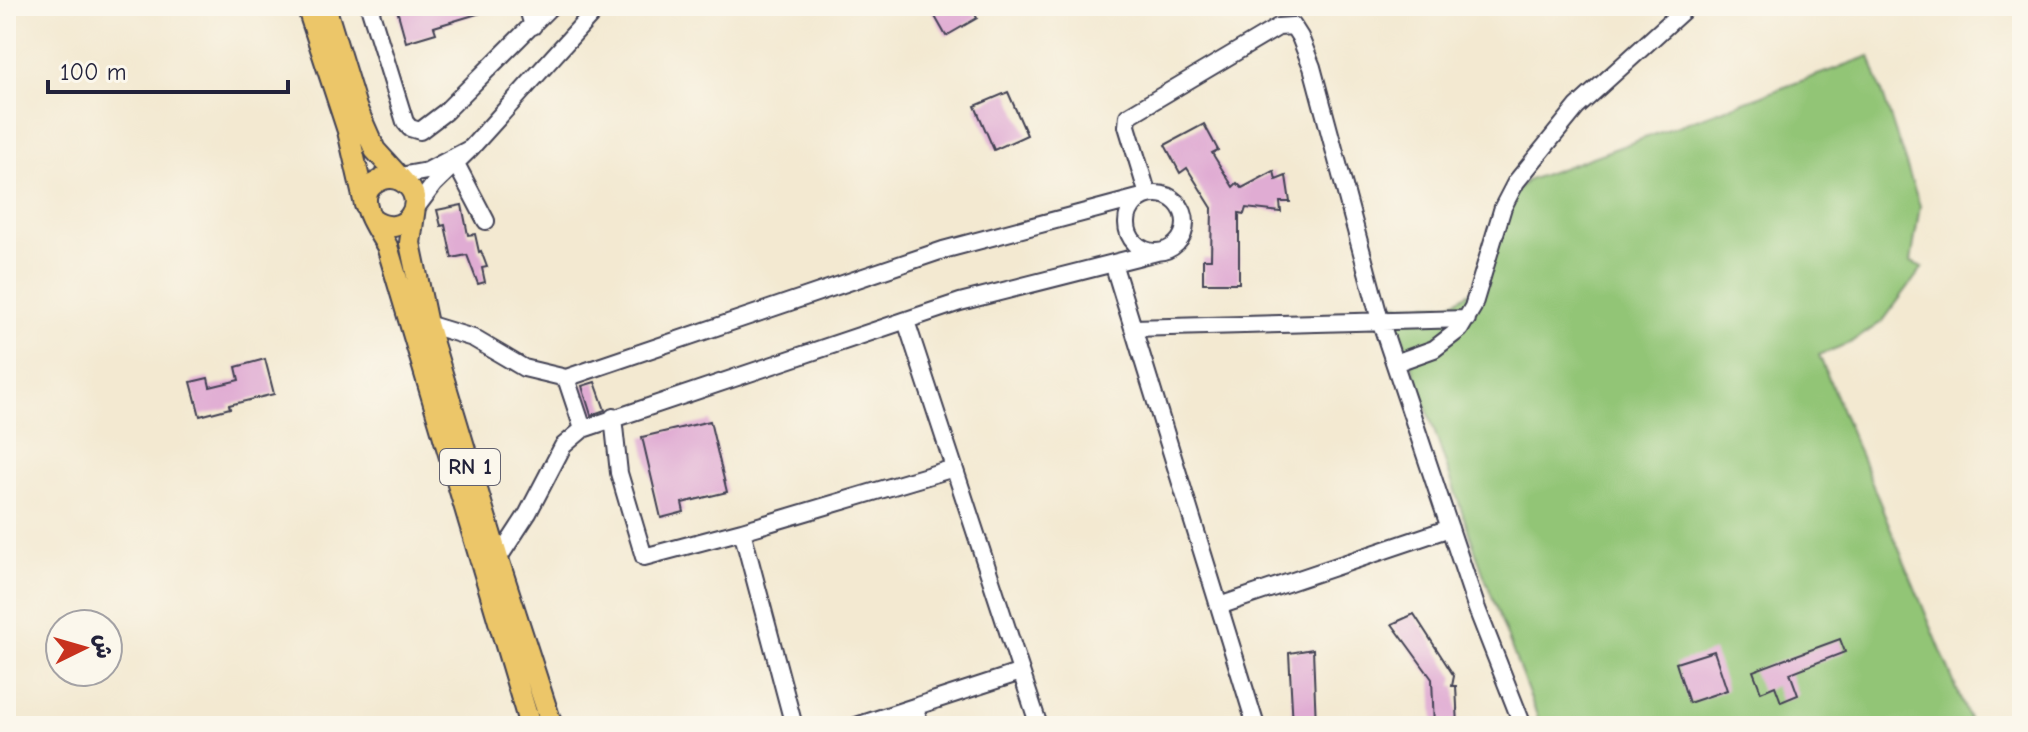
<svg xmlns="http://www.w3.org/2000/svg" width="2028" height="732" font-family="'Comic Neue','Playpen Sans Arabic',sans-serif">
<rect width="100%" height="100%" fill="#fbf7ec"/>
<filter id="ink" filterUnits="userSpaceOnUse"><feTurbulence type="fractalNoise" baseFrequency=".0125" numOctaves="2"/><feDisplacementMap in="SourceGraphic" scale="16" xChannelSelector="R" yChannelSelector="G"/><feConvolveMatrix kernelMatrix="1 2 1 2 8 2 1 2 1" color-interpolation-filters="sRGB"/></filter>
<filter id="wash" filterUnits="userSpaceOnUse"><feTurbulence type="fractalNoise" baseFrequency=".006" numOctaves="4" result="noise"/><feDisplacementMap in="SourceGraphic" scale="32" xChannelSelector="R" yChannelSelector="G"/><feGaussianBlur stdDeviation="1.8" result="paint"/><feColorMatrix in="noise" values="0 0 0 0 0 0 0 0 0 0 0 0 0 0 0 0 0 1.4 0 .05"/><feComposite in="paint" operator="in"/></filter>
<g filter="url(#wash)">
<rect width="100%" height="100%" fill="#f3e9d1"/>
<!-- green -->
<path fill="#92c576" stroke="#5a7458" stroke-width="2" d="M1870,56l50,150 -9,56 12,5 -40,54 -31,21 -33,13 153,371h-431l-59,-156 -91,-266h59l30,-18 31,-87 15,-18z"/>
<g id="blocks">
<!-- building -->
<path fill="#e0acd3" d="M396,6h98v3l-60,18 2,6 -30,9z
M929,6h42l6,12 -31,18z
M1008,92l19,43 -33,15 -19,-44z
M1204,124l14,26 -6,3 21,34 4,-4 5,5 32,-17 2,9 10,-4 4,26h-10l1,10 -35,-4 -2,6 -5,-1v70h-36v-24h8l1,-51 -25,-40 -7,5 -15,-28z
M462,205l6,30 7,-1 4,18 2,-1 6,16 -5,1 3,14 -7,2 -11,-29 -15,3 -7,-33 -4,1 -4,-16z
M265,359l9,35 -45,11 1,3 -30,8 -9,-34 17,-4 2,9 29,-7 -3,-13z
M595,382l10,28 -14,5 -9,-29z
M710,421l17,71 -45,11 2,9 -23,6 -19,-81z
M1414,614l40,62 -2,10h4l2,40h-24l-2,-47 -40,-55z
M1840,639l5,13 -55,21 8,22 -17,7 -6,-16 -14,6 -8,-21z
M1313,649l3,77h-23l-4,-73z
M1714,651l13,39 -38,13 -13,-40z"/>
</g>
</g>
<g filter="url(#ink)">
<use href="#blocks" fill-opacity="0" stroke="#414052" stroke-width="2"/>
<g fill="none" stroke-linecap="round" stroke-linejoin="round">
<defs>
<path id="minor" d="M369,6l36,116 5,6 10,3 25,-19 106,-106
M527,6l6,20
M471,148l128,-142
M453,158l33,63
M389,178l38,-7 44,-23 -37,36 -21,28
M1127 223a29 29 0 1 1 58 0a29 29 0 1 1-58 0Z
M1148,195l-21,-69 1,-10 150,-89 15,-1 7,11 12,30 68,253 97,289 46,117
M1113,263l143,463
M906,321l133,405
M427,324l46,14 51,30 42,10 377,-128 199,-53
M1133,328l334,-9
M1395,363l39,-14 26,-20 13,-22 30,-100 13,-25 61,-75 111,-101
M566,378l17,51
M613,417l6,56 25,84 98,-26 52,195
M742,531l212,-63
M498,559l30,-46 35,-67 20,-17 377,-127 197,-50
M1219,606l231,-78
M914,707l7,19
M856,726l165,-54"/>
<path id="major" d="M307,6l41,125 17,74
M325,6l31,101 19,43 29,32
M415,207l-5,36 17,81 71,235 54,167
M373,220c31,22 58,-20 30,-38 -7,-5 -17,-5 -24,-1 -29,14 -2,47 8,65l143,480"/>
</defs>
<!-- minor casing -->
<use href="#minor" stroke="#414052" stroke-width="20"/>
<!-- major casing -->
<use href="#major" stroke="#414052" stroke-width="24"/>
<!-- minor -->
<use href="#minor" stroke="#fff" stroke-width="16"/>
<!-- major -->
<use href="#major" stroke="#ecc669" stroke-width="20"/>
</g>
</g>
<g text-anchor="middle" dominant-baseline="central" stroke-width="6" stroke-linejoin="round" paint-order="stroke">
<!-- shield labels -->
<rect fill="#fbf7ec" stroke="#636270" stroke-width="2" x="440" y="449" width="60" height="36" rx="6"/>
<g font-size="22" font-weight="bold" fill="#22223b">
<text x="470" y="467">RN 1</text>
</g>
</g>
<!-- margin -->
<rect width="2028" height="732" fill="none" stroke="#fbf7ec" stroke-width="32"/>
<!-- north arrow -->
<g transform="translate(84 648) rotate(85)"><circle r="38" fill="#fbf7ec" stroke="#a4a2a5" stroke-width="2"/>
<path d="M0-6L14 30L0 20L-14 30Z" fill="#c8321e"/>
<text y="-12" font-size="22" font-weight="bold" text-anchor="middle" fill="#22223b">ش</text>
</g>
<!-- scale -->
<path d="M48 80v12h240v-12" fill="none" stroke="#22223b" stroke-width="4"/>
<text x="60" y="80" font-size="24" fill="#22223b" stroke="#fbf7ec" stroke-width="6" paint-order="stroke">100 m</text>
</svg>
